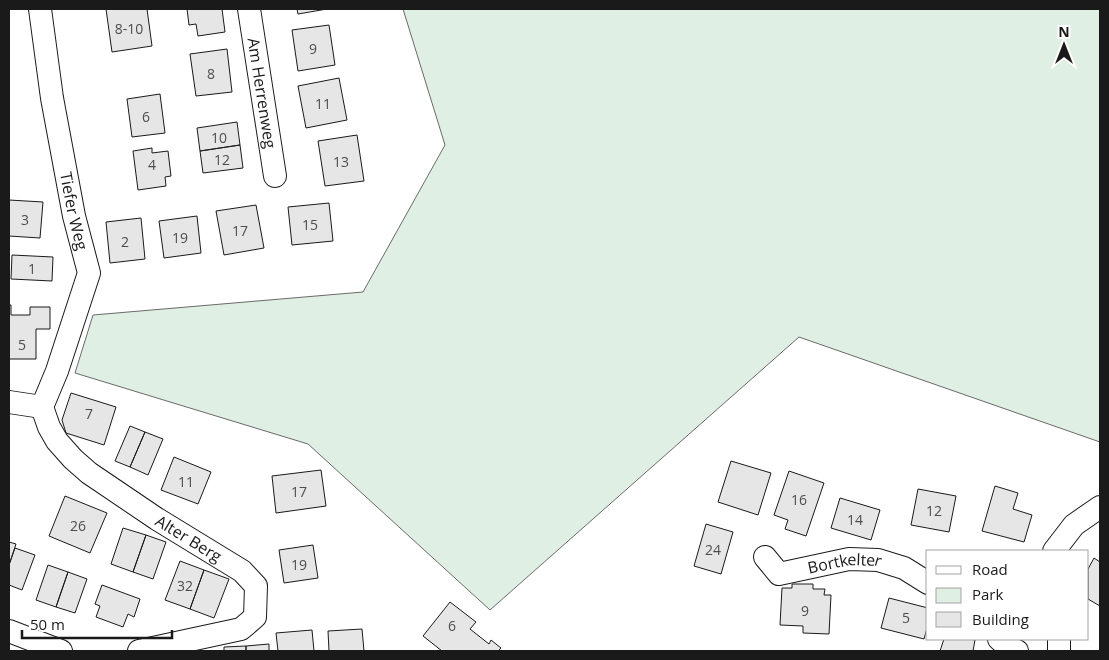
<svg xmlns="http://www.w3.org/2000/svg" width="1109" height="660" font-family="'Open Sans',sans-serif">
<rect width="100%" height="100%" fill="#fff"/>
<!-- green -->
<path fill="#e0efe3" stroke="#6a6a6a" d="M403,9h697v433l-301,-105 -309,273 -182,-166 -233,-71 18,-58 270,-23 82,-147z"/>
<!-- building -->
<path fill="#e6e6e6" stroke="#1a1a1a" d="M106,9h41l5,37 -40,6z
M187,9h35l3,23 -27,4 -2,-12 -7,1z
M297,9h30l-29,5z
M329,25l6,40 -37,6 -6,-41z
M227,49l5,43 -36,4 -6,-42z
M339,78l8,42 -41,8 -8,-42z
M160,94l5,39 -33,4 -5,-38z
M237,122l3,23 -40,6 -3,-23z
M357,135l7,46 -39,5 -7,-45z
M240,145l3,23 -40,5 -3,-22z
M152,148v5l16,-2 3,25 -6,1 1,9 -28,4 -5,-39z
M9,200l34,2 -3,36 -31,-2z
M329,203l4,38 -41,4 -4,-38z
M256,205l8,43 -40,7 -8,-44z
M197,216l4,37 -37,5 -5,-37z
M141,218l4,41 -35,4 -4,-41z
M12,255l41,2 -1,24 -41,-2z
M9,305h2v10h19v-8h20v22h-14v30h-27z
M71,393l45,14 -12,38 -38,-12 -4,-13z
M130,426l15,6 -15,35 -15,-6z
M145,432l18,7 -15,36 -18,-8z
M174,457l37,15 -13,32 -37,-14z
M731,461l40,12 -13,42 -40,-13z
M321,470l5,36 -50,7 -4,-37z
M789,471l35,12 -18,53 -21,-7 3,-9 -14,-5z
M995,486l23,7 -5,16 19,6 -8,27 -42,-11z
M918,489l38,7 -7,36 -38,-7z
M65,496l42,17 -17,40 -41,-17z
M840,498l40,12 -9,30 -40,-12z
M706,524l27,8 -12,42 -27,-8z
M123,528l23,7 -13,37 -22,-8z
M146,535l20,7 -13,37 -20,-7z
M9,542l7,2 -7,21z
M313,545l5,33 -34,5 -5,-33z
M15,548l20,7 -13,35 -13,-5v-20z
M1094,558l6,4v44l-12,-7v-30z
M180,561l24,9 -14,39 -25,-9z
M48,565l20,7 -12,35 -20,-7z
M204,570l25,9 -15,39 -24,-9z
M68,572l19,7 -12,34 -19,-6z
M792,584h21v5h12l-1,6h7l-2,39 -26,-1v-7l-23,-1 2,-37h10z
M102,585l38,14 -6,18 -6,-3 -5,13 -27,-10 4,-11 -5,-2z
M889,598l39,10v17l-4,14 -43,-11z
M450,602l26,20 -6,7 19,15 2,-4 10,8 -3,3h-56l-19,-15z
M362,629l2,22h-35l-1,-20z
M312,630l2,21h-36l-2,-18z
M944,639h26l5,1 -2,11h-33z
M269,644v7h-23v-5z
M246,646v5h-22v-4z"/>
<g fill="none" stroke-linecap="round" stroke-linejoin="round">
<defs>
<g id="minor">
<path id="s1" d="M40,9l12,89 22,118 15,57 -32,98 -15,36"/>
<path id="s2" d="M249,9l26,167"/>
<path d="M9,402l33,5"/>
<path id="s3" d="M42,407l7,20 8,14 16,18 16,14 68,46 85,52 14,15 -1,31 -14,12 -102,22"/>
<path d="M1054,551l20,-26 26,-18"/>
<path id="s4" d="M765,557l14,17 70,-15 29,1 26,8 24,15"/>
<path d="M9,631l52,20"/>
<path d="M999,639l8,7 10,5"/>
<path d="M1059,639v12"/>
</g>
</defs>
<!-- minor casing -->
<use href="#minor" stroke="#1a1a1a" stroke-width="24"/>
<!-- minor -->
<use href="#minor" stroke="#fff" stroke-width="22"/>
</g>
<g text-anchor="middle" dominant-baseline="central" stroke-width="4" stroke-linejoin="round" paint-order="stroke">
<!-- number labels -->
<g font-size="14" fill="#4d4d4d">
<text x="129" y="28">8-10</text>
<text x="313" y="48">9</text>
<text x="211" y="73">8</text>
<text x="323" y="103">11</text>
<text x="146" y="116">6</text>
<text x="219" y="137">10</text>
<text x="222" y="159">12</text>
<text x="341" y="161">13</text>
<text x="152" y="164">4</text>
<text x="25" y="219">3</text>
<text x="310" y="224">15</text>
<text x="240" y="230">17</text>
<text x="180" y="237">19</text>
<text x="125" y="241">2</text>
<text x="32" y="268">1</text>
<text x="22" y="344">5</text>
<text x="89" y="413">7</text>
<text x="186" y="481">11</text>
<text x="299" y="491">17</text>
<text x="799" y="499">16</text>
<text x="934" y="510">12</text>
<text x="855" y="519">14</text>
<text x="78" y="525">26</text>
<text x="713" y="549">24</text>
<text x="299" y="564">19</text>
<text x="185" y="585">32</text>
<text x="805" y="610">9</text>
<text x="906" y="617">5</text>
<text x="452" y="625">6</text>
</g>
<!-- street labels -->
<g font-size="16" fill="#1a1a1a" stroke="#fff">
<text stroke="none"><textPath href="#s2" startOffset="85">Am Herrenweg</textPath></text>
<text stroke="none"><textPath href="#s1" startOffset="205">Tiefer Weg</textPath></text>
<text stroke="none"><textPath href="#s3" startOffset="202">Alter Berg</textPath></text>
<text stroke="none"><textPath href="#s4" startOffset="89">Bortkelter</textPath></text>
</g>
</g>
<!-- border -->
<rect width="1109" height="660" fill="none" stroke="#1a1a1a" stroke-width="20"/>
<!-- legend -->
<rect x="926" y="550" width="162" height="90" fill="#ffffff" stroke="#a3a3a3"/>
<rect x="936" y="566" width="25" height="8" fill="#ffffff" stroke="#a3a3a3"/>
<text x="972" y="575" font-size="15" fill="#1a1a1a">Road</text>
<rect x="936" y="588" width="25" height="15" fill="#e0efe3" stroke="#a3a3a3"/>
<text x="972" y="600" font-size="15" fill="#1a1a1a">Park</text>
<rect x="936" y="612" width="25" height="15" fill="#e6e6e6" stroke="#a3a3a3"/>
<text x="972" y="625" font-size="15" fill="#1a1a1a">Building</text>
<!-- north arrow -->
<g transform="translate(1064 45)" stroke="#ffffff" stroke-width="4" paint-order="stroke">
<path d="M0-4L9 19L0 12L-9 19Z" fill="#1a1a1a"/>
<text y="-8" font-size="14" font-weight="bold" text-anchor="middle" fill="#1a1a1a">N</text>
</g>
<!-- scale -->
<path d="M22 630v8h150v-8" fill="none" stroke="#1a1a1a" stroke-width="2.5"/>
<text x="30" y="630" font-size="15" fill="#1a1a1a" stroke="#ffffff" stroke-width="4" paint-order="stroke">50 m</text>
</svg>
